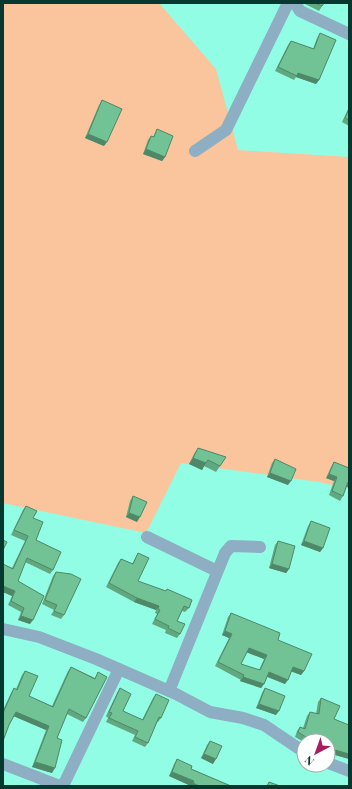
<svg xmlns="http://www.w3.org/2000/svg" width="352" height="789" font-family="'Playfair Display',serif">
<rect width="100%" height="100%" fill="#92fde5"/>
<!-- green -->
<path fill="#fac49c" d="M3,3h156l57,66 22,81 111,7v332l-30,-7 -138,-19 -35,70 -143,-30z"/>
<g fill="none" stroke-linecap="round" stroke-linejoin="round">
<!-- street -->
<path stroke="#8eaec4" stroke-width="12" d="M295,3l5,8 49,23
M195,151l31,-21 62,-127
M147,537l70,34
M3,629l36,8 57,22 80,35 34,18 33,6 21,7 40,27
M169,691l56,-138 6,-7 29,1
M328,763l21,8
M3,764l57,22
M63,786l56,-117"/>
</g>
<!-- wall -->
<path fill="#61a880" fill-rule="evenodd" d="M304,3h20l-5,8 -14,-7z
M320,33l-1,47 -3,4 -20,-7 -2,3 -19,-9 13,-26 3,-4 22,8 4,-11z
M102,100l2,46 -19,-8 14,-33z
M349,107v19l-7,-4z
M157,129l8,28 -3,4 -19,-7 5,-14 3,-4 2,1z
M198,448l28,9 -10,15 -12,-6 -2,4 -13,-6 5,-10z
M275,459l13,26 -21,-8 5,-14z
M334,462l12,25 -3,9 -3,5 -11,-6 5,-14 -8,-3 5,-11z
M133,496l4,26 -11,-5 4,-16z
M26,506l7,12 3,22 17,30 -3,4 -25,-12 -7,19 12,43 -12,-4 3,-8 -13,-7 4,-9 -9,-4v-28l9,4 13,-27 -14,-6 12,-25z
M311,521l12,27 -3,4 -19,-7 7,-19z
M278,541l11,28 -3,4 -17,-5 6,-23z
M138,553v28l51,27 -4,4 -3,-1 -5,10 3,13 -3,4 -12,-5 1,-3 -14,-6 5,-10 -2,-1 1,-3 -22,-8 -28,-15 12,-24 3,-4 11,5z
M56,572l8,43 -3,4 -10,-4 3,-5 -12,-6 11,-28z
M231,613l47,27 26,31 -3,4 -10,-4 -6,13 -18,-7 -3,7 -3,4 -21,-7 1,-1 -26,-14 14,-28 -7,-3 6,-18zM246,652l18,7 -5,11 -18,-6z
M71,667l24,11 3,-6 -12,46 -3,4 -16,-8 -10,24 -5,35 -20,-6 14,-37 -32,-14 -5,9 -6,16v-31l8,-17 3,-5 2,1 6,-14 3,-4 4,25 23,10 16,-35z
M120,688l3,23 19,9 11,-22 3,-4 5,24 -3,4h-1l-9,21 -3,4 -13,-6 3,-6 -29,-13 2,-4 -2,-2 11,-23z
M265,688l11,27 -20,-7 6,-15z
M321,698l13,21 15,40 -21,-6v-12h-24v1l-9,-5 2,-6 3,-4 3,1 4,-12 3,-4 6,2 2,-12z
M210,741l3,23 -12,-6 6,-13z
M177,759l14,10 40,17h-40l-22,-10 5,-12z"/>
<!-- shaded-wall -->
<path fill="#4f8868" d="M298,73l21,7 -3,4 -20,-7z
M88,134l19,8 -3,4 -19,-8z
M146,149l19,8 -3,4 -19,-7z
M193,458l13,5 -4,7 -13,-6z
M270,473l21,8 -3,4 -21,-8z
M329,474l8,3 -3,4 -8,-3z
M348,482h1v6l-4,-2z
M129,513l11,4 -3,5 -11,-5z
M304,541l19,7 -3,4 -19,-7z
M272,564l17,5 -3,4 -17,-5z
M3,586l12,5 -3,5 -9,-4z
M137,598l22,8 -3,4 -22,-8z
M21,616l12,4 -3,4 -12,-4z
M225,631l7,3 -3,4 -7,-3z
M249,648l18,7 -3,4 -18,-7z
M293,667l11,4 -3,4 -11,-4z
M269,672l19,8 -3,4 -19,-8z
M243,677l21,7 -3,4 -21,-7z
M259,704l20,7 -3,4 -20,-7z
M16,712l33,14 -3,4 -33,-14z
M328,748l21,6v5l-21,-6z
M204,754l12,5 -3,5 -12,-6z
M35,762l20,6 -3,5 -20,-6z
M172,772l22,9 -3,5 -22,-10z
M193,783l6,3h-8z"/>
<!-- building -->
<path fill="#71c395" stroke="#4f8868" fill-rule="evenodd" d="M315,3h9l-2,3z
M320,33l16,7 -17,40 -21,-7 -1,3 -19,-9 13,-26 23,8z
M102,100l20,9 -15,33 -19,-8z
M349,109v11l-4,-2z
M157,129l16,7 -8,21 -19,-8 5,-13 3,1z
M198,448l28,9 -6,9 -12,-6 -2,3 -13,-5z
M275,459l21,10 -5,12 -21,-8z
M334,462l15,6v14h-1l-5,14 -11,-5 5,-14 -8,-3z
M133,496l14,6 -7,15 -11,-4z
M26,506l11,5 -4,7 10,4 -7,18 25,12 -8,18 -26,-12 -9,23 26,15 -11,24 -12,-4 3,-8 -13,-7 4,-10 -12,-5v-22l10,5 15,-33 -14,-6z
M311,521l19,7 -7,20 -19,-7z
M3,540l4,2 -4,8z
M278,541l17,5 -6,23 -17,-5z
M138,553l11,5 -11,23 28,10 1,-2 25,11 -3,8 -5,-2 -7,15 8,3 -5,10 -12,-6 1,-2 -14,-7 5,-9 -2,-1 1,-3 -22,-8 -28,-15 12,-24 12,5z
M56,572l15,2 10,5 -17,36 -10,-4 3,-6 -12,-5z
M231,613l49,20 -2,7 34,14 -8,17 -11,-4 -5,13 -19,-8 -5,12 -21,-7 1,-2 -26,-13 14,-28 -7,-3zM249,648l18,7 -7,15 -19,-6z
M71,667l24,12 3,-7 9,5 -21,41 -17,-9 -12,29 5,2 -7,28 -20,-6 14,-36 -33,-14 -7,13 -6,16v-28l11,-25 3,2 8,-19 13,5 -9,20 24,11z
M120,688l11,6 -8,17 20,9 13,-26 13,6 -8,18 -2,-1 -11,26 -13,-6 3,-6 -29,-13 3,-5 -3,-1z
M265,688l20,8 -6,15 -20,-7z
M321,698l19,8 -6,13 15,6v29l-21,-6v-7h-16l-14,-9 2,-5 5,2 5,-17 9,2z
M210,741l12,5 -6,13 -12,-5z
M177,759l15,7 -1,3 40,17h-32l-6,-3 1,-2 -22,-9z
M269,782l11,4h-13z"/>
<!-- border -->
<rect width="352" height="789" fill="none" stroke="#06382f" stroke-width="8"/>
<!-- north arrow -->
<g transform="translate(316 753) rotate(221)"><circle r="19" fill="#ffffff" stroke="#9bafac"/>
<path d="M0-3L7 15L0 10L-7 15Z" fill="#a71c5f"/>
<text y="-6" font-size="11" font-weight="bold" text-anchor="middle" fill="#06382f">N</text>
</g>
</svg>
